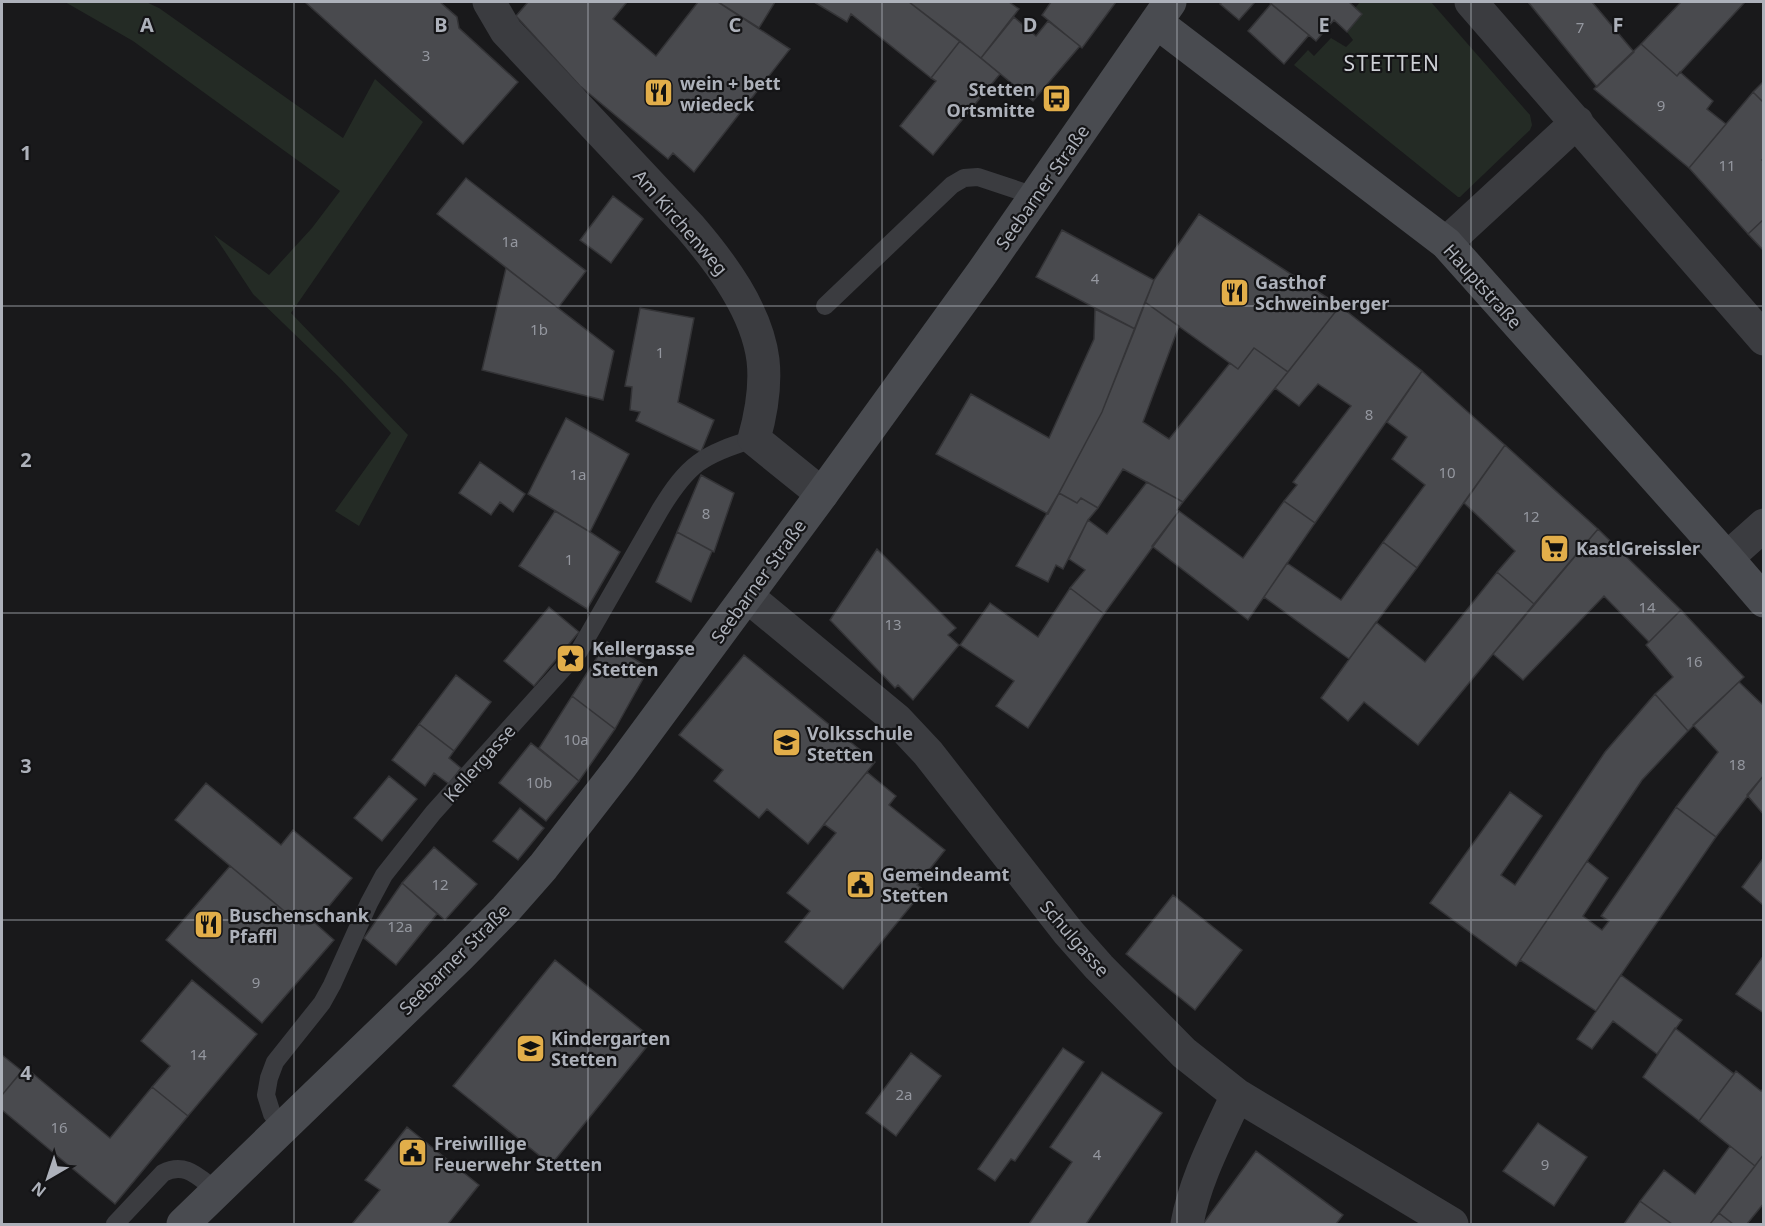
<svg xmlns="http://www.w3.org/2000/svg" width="1765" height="1226" font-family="'Noto Sans',sans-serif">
<rect width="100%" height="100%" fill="#19191b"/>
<!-- green -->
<path fill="#242b25" d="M65,2h81l13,6 184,130 32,-59 48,43 -132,191 117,122 -49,91 -24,-15 56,-78 -50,-54 -88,-85 -39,-59 55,40 43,-47 28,-37 -207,-150z
M1360,2h71l99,113 2,10 -2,5 -70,67h-2l-164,-132 14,-15 6,6 17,-18 15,9 7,-7 -6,-8 15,-18 -7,-6z"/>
<!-- building -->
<path fill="#494a4e" stroke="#343437" stroke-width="1.5" d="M305,2h135l17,15 2,11 59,54 -55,62z
M528,2h99l-14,17 43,37 42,-54h20l72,47 -96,123 -21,-19 -5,6 -88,-73 -64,-70z
M718,2h57l-16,26z
M814,2h95l51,39 -29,37 -80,-64 -4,8z
M909,2h100l10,7 -38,49z
M1051,2h65l-34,46 -40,-33z
M1222,2h33l-16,18 -19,-16z
M1269,2h80l13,12 -15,18 -13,-12 -18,21z
M1528,2h64l42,50 -37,35z
M1681,2h64l-68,74 -36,-32z
M1271,4l38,31 -25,29 -36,-33z
M1014,17l22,19 12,-15 32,25 -47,55 -52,-43z
M960,41l40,33 -67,81 -33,-29 36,-45 -5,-3z
M1641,44l36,32 3,-4 33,29 -6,8 19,15 -37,44 -95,-79z
M1764,81v22l-11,-11z
M1753,92l11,11v55l-2,2 2,2v57l-16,15 -59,-66z
M466,178l120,93 -28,37 -121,-94z
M613,196l30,23 -32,44 -31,-23z
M1199,214l141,92 -52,66 -34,-24 -16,21 -93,-67 9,-22z
M1764,219v32l-16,-17z
M1062,230l92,50 -19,49 -99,-52z
M506,268l108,83 -11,49 -121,-30z
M1145,302l34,24 -36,96 26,17 61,-76 8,6 16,-21 34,24 -105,130 -60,-33 -25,39 -17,-10 -4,5 -18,-10 43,-81z
M1340,306l82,65 -107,152 -31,-22 13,-16 -4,-3 58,-76 -33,-22 -19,22 -24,-18z
M640,308l54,10 -16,84 36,18 -13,32 -65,-31 4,-9 -10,-2 2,-23 -7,-1z
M1095,309l40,20 -33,83 -54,102 -112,-60 35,-60 78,44 45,-99z
M1422,371l83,74 -88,123 -34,-26 42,-57 -33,-26 15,-22 -20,-15z
M566,418l63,36 -39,78 -62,-38z
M1505,445l93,84 -64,75 -37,-32 18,-21 -51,-48z
M480,462l45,32 -12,18 -13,-10 -9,13 -32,-22z
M701,475l33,18 -20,59 -37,-20z
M1147,482l36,20 -6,8 2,1 -75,103 -34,-26 15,-18 -16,-11 19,-39 19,14z
M1059,493l18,10 4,-5 17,10 -10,12 -25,49 -7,-4 -8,17 -32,-16z
M1284,501l31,22 -67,97 -96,-74 27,-35 64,47z
M555,511l35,21 30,20 -33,57 -68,-43z
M1598,529l83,81 -32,32 -45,-46 -81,84 -30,-26z
M677,532l35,19 -21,51 -35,-20z
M1383,542l34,26 -68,91 -85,-62 23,-34 54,37z
M877,549l79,79 -8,7 11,10 -46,55 -15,-15 -3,3 -65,-68z
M1497,572l37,32 -116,141 -54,-43 -16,19 -27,-23 55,-76 49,40z
M1070,588l34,26 -76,114 -32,-22 18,-25 -54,-36 30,-42 48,34z
M549,607l30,25 -45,54 -30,-25z
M1681,610l63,67 -56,54 -33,-37 18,-17 -27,-32z
M607,642l42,26 -34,61 -43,-33z
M744,655l131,107 -67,82 -41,-35 -8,9 -45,-37 9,-11 -44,-35z
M456,675l35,27 -37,49 -35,-27z
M1739,682l25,24v69l-48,62 -40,-30 42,-55 -25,-27z
M1655,694l33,37 -46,49 -126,186 -86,-63 80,-111 32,24 -41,59 14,10 90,-133z
M572,696l43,33 -36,52 -40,-33z
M419,724l35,27 -5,7 12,10 -12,16 -15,-11 -9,13 -33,-26z
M531,743l48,38 -33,40 -47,-38z
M867,772l29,24 -7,9 56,45 -28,35 7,5 -81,99 -58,-47 25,-31 -23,-18 49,-60 -12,-9z
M1764,775v40l-17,-20z
M389,776l28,23 -35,42 -28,-23z
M206,783l75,62 12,-15 59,48 -37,45 -14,2 -126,-105z
M1676,807l40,30 -120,174 -76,-51 67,-99 21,17 -25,38 19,14 7,-9 -8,-5z
M520,808l24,20 -26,32 -25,-19z
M434,847l43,37 -32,36 -43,-37z
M1764,857v48h-1l-21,-18z
M230,866l71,59 14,-2 19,17 -72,83 -96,-83z
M402,883l35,31 -41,51 -32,-27z
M1173,895l69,55 -47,60 -69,-56z
M1764,955v58l-28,-19z
M555,960l98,79 -102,126 -98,-79z
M1621,975l61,45 -25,34 -44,-33 -21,28 -15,-10z
M192,980l65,54 -69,82 -36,-29 18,-21 -29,-25z
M1675,1028l59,46 -35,47 -56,-44z
M1063,1048l21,14 -69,99 -4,-2 -16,22 -17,-12z
M911,1053l30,23 -45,60 -30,-23z
M2,1055l20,16 -20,24z
M25,1067l85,71 42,-51 36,29 -73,88 -113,-94v-15z
M1736,1071l25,20 3,-3v66l-9,12 -56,-45z
M1102,1072l60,41 -76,111h-57l43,-62 -22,-15z
M1538,1123l49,34 -33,49 -51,-35z
M407,1127l72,58 -31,39h-96l28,-34 -15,-10z
M1730,1146l25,20 -45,58h-38l-32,-23 24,-31 31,24z
M1256,1151l87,64 -7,9h-133z
M1764,1154v49l-17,21h-14l-14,-11z
M1640,1201l32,23h-48z
M1719,1213l14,11h-23z"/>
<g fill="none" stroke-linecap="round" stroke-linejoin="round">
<!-- lane -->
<path stroke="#3b3c40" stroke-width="18" d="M825,306l127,-121 12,-7 14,-1 57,19
M282,1127l-10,-13 -6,-19 3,-17 6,-16 47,-59 10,-18 37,-82 15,-28 49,-62 146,-162 81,-141c28,-46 43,-56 94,-71
M115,1224l48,-51c23,-12 36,5 54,18"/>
<!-- street -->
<path stroke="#3b3c40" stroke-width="33" d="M489,2l17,29 184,196c31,36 67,84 73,133 3,27 -2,54 -9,79l68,55
M1471,2l293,337
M1446,243l131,-121
M1727,558l37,-33
M747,596l150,124 31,33 140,179 31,35 85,86 53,42 215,129
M1187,1224c8,-45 31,-87 50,-129"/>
<!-- secondary -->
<path stroke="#494b50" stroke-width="33" d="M1156,22l290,221 281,315 37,43
M183,1224l275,-266 48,-49 37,-42 76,-98 203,-275 160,-221 188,-271"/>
</g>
<!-- grid -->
<path fill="none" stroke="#adb1ba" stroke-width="1.5" stroke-opacity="0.55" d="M294,2v1222M588,2v1222M882,2v1222M1177,2v1222M1471,2v1222M2,306h1762M2,613h1762M2,920h1762"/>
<!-- icons -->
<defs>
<symbol id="restaurant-square" viewBox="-11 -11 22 22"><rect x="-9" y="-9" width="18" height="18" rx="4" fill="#e2ae4a" stroke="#141416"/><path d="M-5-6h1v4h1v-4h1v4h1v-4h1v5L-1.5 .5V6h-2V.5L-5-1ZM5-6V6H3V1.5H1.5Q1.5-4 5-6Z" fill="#111"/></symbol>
<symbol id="bus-square" viewBox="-11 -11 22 22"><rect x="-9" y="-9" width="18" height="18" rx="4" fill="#e2ae4a" stroke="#141416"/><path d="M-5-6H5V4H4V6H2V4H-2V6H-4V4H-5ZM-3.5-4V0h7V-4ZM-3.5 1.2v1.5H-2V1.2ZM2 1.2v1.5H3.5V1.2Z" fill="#111"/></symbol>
<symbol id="supermarket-square" viewBox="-11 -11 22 22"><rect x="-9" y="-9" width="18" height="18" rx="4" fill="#e2ae4a" stroke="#141416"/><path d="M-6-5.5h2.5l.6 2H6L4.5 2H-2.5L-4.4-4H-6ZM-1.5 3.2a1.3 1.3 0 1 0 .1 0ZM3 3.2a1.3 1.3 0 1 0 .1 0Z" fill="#111"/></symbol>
<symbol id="sight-square" viewBox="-11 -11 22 22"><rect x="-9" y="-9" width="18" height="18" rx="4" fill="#e2ae4a" stroke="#141416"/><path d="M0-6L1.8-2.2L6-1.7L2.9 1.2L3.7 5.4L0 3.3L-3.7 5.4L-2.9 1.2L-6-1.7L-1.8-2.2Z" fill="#111"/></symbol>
<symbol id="school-square" viewBox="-11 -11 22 22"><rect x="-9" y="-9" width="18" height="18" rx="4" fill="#e2ae4a" stroke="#141416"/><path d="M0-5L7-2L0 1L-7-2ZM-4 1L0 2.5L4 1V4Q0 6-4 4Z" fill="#111"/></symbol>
<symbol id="civic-square" viewBox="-11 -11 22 22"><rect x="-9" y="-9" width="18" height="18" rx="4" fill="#e2ae4a" stroke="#141416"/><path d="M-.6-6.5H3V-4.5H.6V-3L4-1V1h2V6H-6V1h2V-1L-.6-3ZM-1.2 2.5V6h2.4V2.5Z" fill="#111"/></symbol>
</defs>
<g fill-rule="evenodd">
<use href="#restaurant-square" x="642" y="76" width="33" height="33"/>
<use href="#bus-square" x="1040" y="82" width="33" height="33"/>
<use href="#restaurant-square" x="1218" y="276" width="33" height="33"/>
<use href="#supermarket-square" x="1538" y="532" width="33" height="33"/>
<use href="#sight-square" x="554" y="642" width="33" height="33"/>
<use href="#school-square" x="770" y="726" width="33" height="33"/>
<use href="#civic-square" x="844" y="868" width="33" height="33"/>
<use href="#restaurant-square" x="192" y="908" width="33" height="33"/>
<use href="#school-square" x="514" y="1032" width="33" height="33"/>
<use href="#civic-square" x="396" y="1136" width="33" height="33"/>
</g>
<g text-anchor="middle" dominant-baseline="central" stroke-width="4.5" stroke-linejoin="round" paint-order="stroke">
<!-- number labels -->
<g font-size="15" fill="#94979f">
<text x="1580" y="27">7</text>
<text x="426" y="55">3</text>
<text x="1661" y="105">9</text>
<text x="1727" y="165">11</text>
<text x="510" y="241">1a</text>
<text x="1095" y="278">4</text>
<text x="539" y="329">1b</text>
<text x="660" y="352">1</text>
<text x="1369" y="414">8</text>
<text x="1447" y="472">10</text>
<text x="578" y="474">1a</text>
<text x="706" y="513">8</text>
<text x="1531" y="516">12</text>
<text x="569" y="559">1</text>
<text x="1647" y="607">14</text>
<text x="893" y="624">13</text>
<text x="1694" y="661">16</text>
<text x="576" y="739">10a</text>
<text x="1737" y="764">18</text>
<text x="539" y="782">10b</text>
<text x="440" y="884">12</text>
<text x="400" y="926">12a</text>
<text x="256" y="982">9</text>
<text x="198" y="1054">14</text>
<text x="904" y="1094">2a</text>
<text x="59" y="1127">16</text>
<text x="1097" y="1154">4</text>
<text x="1545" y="1164">9</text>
</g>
<!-- poi labels -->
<g font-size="18" font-weight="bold" fill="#adb1ba" stroke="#141416" text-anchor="start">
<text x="680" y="83">wein + bett<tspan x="680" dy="21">wiedeck</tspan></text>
<text x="1035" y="89" text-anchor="end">Stetten<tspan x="1035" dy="21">Ortsmitte</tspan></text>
<text x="1255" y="282">Gasthof<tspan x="1255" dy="21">Schweinberger</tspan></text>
<text x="1576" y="548">KastlGreissler</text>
<text x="592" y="648">Kellergasse<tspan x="592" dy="21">Stetten</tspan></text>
<text x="807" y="733">Volksschule<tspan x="807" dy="21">Stetten</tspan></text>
<text x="882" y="874">Gemeindeamt<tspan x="882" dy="21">Stetten</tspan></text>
<text x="229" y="915">Buschenschank<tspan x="229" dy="21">Pfaffl</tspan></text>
<text x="551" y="1038">Kindergarten<tspan x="551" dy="21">Stetten</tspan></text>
<text x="434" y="1143">Freiwillige<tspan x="434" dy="21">Feuerwehr Stetten</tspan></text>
</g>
<!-- street labels -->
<g font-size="18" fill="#adb1ba" stroke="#141416">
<text transform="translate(1042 187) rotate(-55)">Seebarner Straße</text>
<text transform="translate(681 222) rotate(49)">Am Kirchenweg</text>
<text transform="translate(1483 286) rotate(48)">Hauptstraße</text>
<text transform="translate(758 581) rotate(-54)">Seebarner Straße</text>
<text transform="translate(479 763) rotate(-48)">Kellergasse</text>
<text transform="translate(1075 938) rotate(49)">Schulgasse</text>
<text transform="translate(454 959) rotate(-45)">Seebarner Straße</text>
</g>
<!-- quarter labels -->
<g font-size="21" letter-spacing="1.5" fill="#ced0d6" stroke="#141416">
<text x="1392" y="63">STETTEN</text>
</g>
</g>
<g font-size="20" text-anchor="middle" font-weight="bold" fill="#adb1ba" stroke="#141416" stroke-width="4.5" stroke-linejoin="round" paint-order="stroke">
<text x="147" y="32">A</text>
<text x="441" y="32">B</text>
<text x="735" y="32">C</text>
<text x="1030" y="32">D</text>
<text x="1324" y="32">E</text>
<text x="1618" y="32">F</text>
<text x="26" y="160">1</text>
<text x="26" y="467">2</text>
<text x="26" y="773">3</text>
<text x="26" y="1080">4</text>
</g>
<!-- border -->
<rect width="1765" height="1226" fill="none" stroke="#adb1ba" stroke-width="6"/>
<!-- north arrow -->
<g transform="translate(48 1178) rotate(219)" stroke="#141416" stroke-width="4.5" paint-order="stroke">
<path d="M0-4.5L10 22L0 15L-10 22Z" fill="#adb1ba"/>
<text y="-9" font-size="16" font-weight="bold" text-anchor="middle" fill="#adb1ba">N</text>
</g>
</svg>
